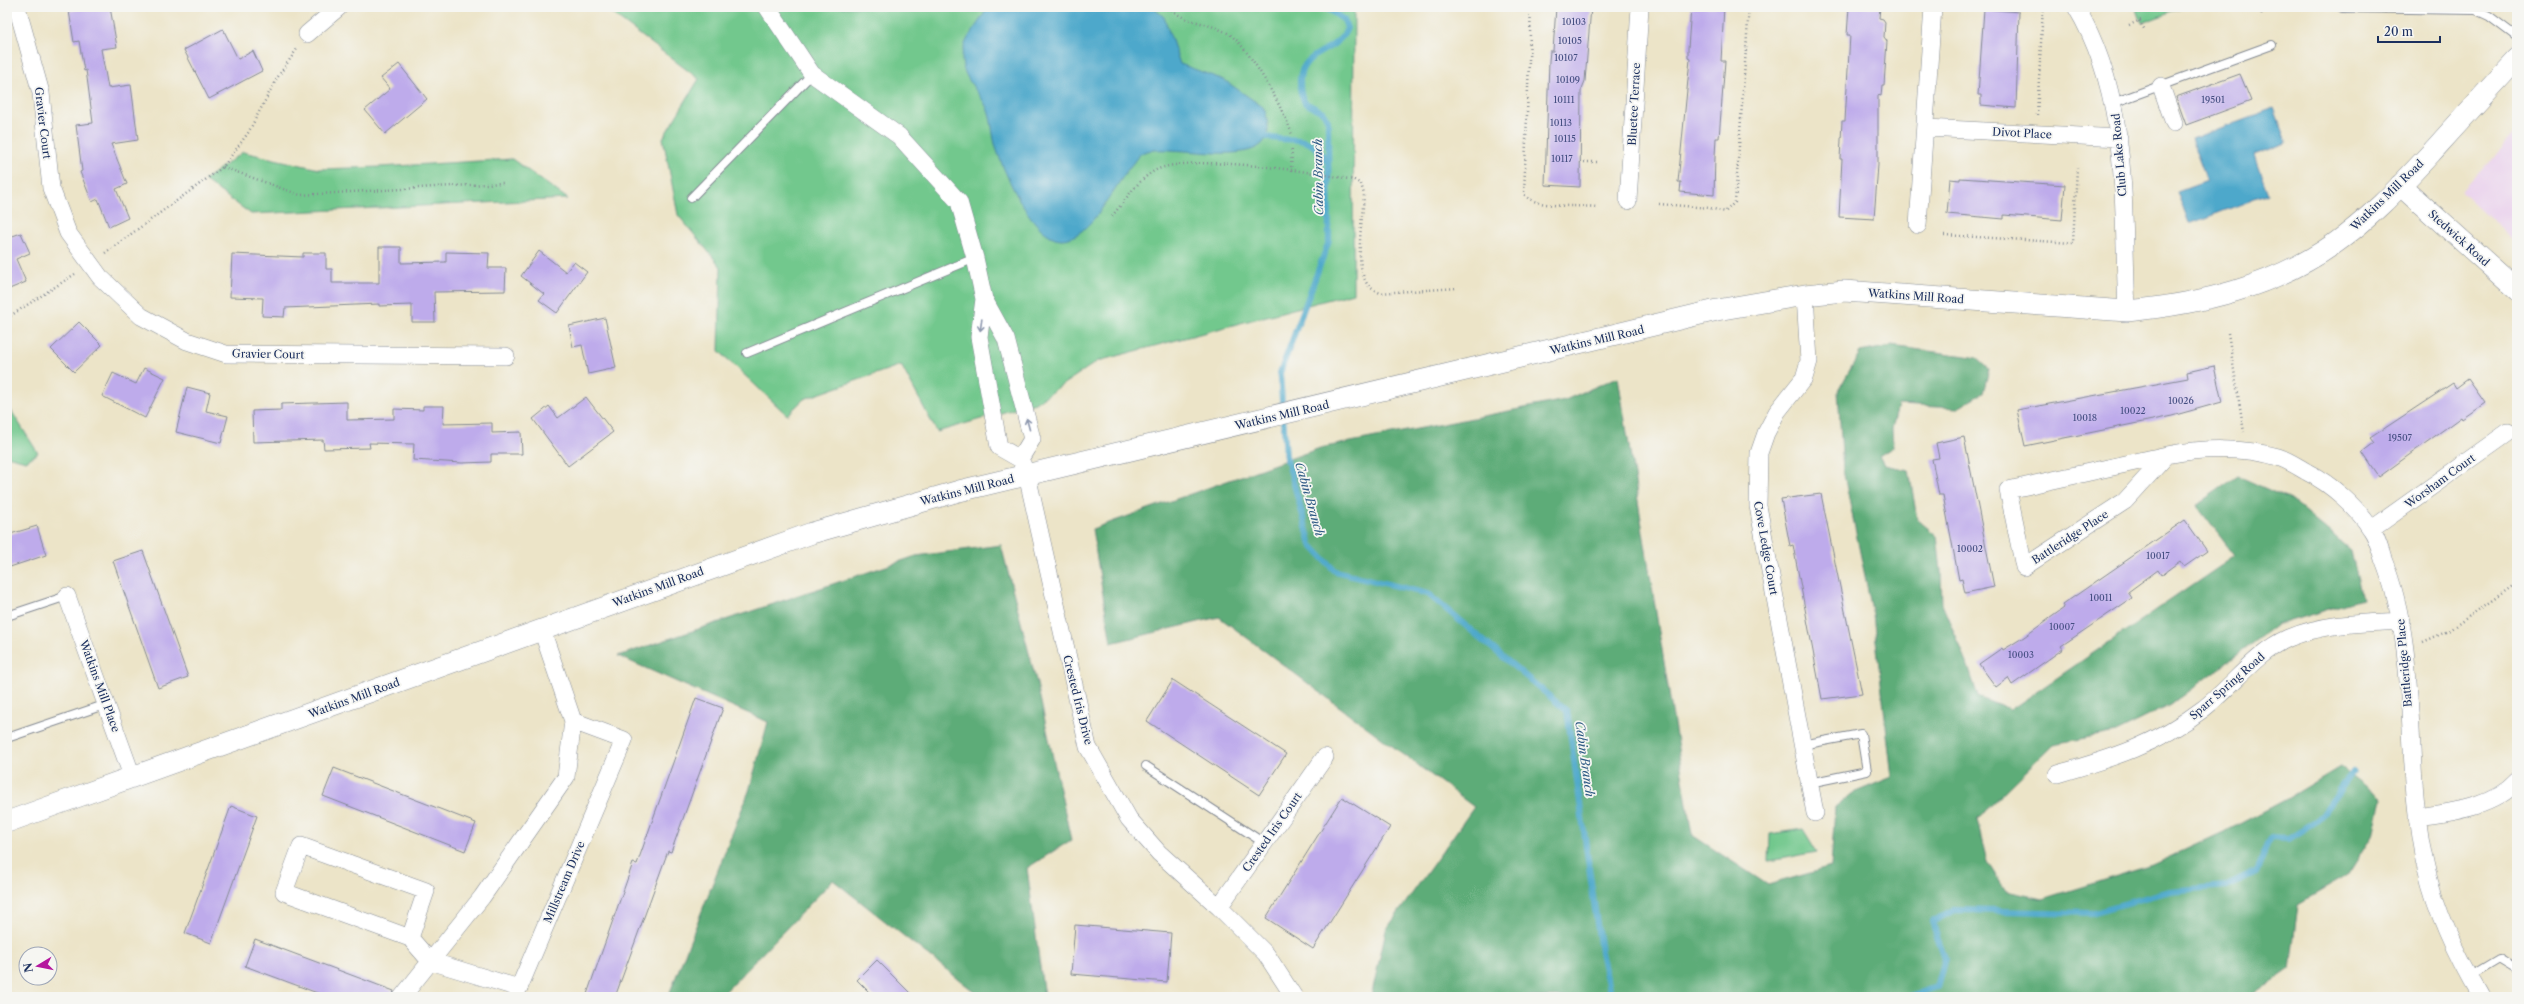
<svg xmlns="http://www.w3.org/2000/svg" width="2524" height="1004" font-family="'Libre Caslon Text',serif">
<rect width="100%" height="100%" fill="#f6f6f2"/>
<filter id="ink" filterUnits="userSpaceOnUse"><feTurbulence type="fractalNoise" baseFrequency=".025" numOctaves="2"/><feDisplacementMap in="SourceGraphic" scale="8" xChannelSelector="R" yChannelSelector="G"/><feConvolveMatrix kernelMatrix="1 2 1 2 8 2 1 2 1" color-interpolation-filters="sRGB"/></filter>
<filter id="wash" filterUnits="userSpaceOnUse"><feTurbulence type="fractalNoise" baseFrequency=".012" numOctaves="4" result="noise"/><feDisplacementMap in="SourceGraphic" scale="16" xChannelSelector="R" yChannelSelector="G"/><feGaussianBlur stdDeviation="0.9" result="paint"/><feColorMatrix in="noise" values="0 0 0 0 0 0 0 0 0 0 0 0 0 0 0 0 0 1.4 0 .05"/><feComposite in="paint" operator="in"/></filter>
<g filter="url(#wash)">
<rect width="100%" height="100%" fill="#ece4c8"/>
<!-- built -->
<path fill="#ead1ed" d="M2517,131v113l-56,-53z"/>
<!-- green -->
<path fill="#72c88d" stroke="#467c76" d="M603,7h751l-1,286 -255,68 -63,42 -98,29 -36,-67 -97,34 -17,16 -68,-64 2,-84 -43,-52 -15,-77 36,-59z
M2136,7h49l-43,16z
M243,152l76,17 61,-2 132,-8 56,40 -317,15 -47,-34z
M7,404l31,49 -12,8 -19,-5z
M1803,829l14,23 -48,9 1,-27z"/>
<!-- forest -->
<path fill="#5dac78" stroke="#3c6e6b" d="M1891,346l75,10 11,2 12,11 -6,24 -25,15 -60,-3 -6,24 1,18 -14,9 5,9 25,5 8,49 20,17 4,35 1,33 25,59 11,34 32,13 225,-154 -39,-51 42,-29 53,24 60,50 11,49 -85,26 -106,80 -55,27 -62,12 -77,75 10,43 19,29 37,8 109,-34 76,-35 57,-30 55,-33 41,32 -8,36 -26,41 -49,28 -8,65 -40,28h-879l15,-67 88,-123 -255,-190 -108,26 -19,-114 228,-81 245,-48 53,-23 74,458 76,50 63,-18 4,-60 18,-14 39,-16 -19,-162 -30,-145 -5,-79 22,-39z
M1001,545l36,139 34,156 -44,28 17,129h-63l-148,-117 -113,117h-52l81,-206 19,-69 -150,-66 298,-100z"/>
<!-- water -->
<path fill="#4ea8cb" stroke="#346c94" d="M987,7h165l12,10 16,47 44,16 39,27c4,7 5,15 5,23 -2,42 -98,12 -124,22 -5,2 -8,7 -11,11 -17,19 -43,78 -72,76 -29,-1 -59,-70 -66,-95 -3,-12 -3,-24 -8,-36 -8,-17 -25,-30 -25,-50 0,-20 19,-34 25,-51z
M2274,108l13,35 -33,12 14,39 -79,30 -12,-32 30,-11 -16,-42z"/>
<g fill="none" stroke-linecap="round" stroke-linejoin="round">
<!-- stream -->
<path stroke="#4ea8cb" stroke-width="6" d="M1325,7l19,13 3,8c-9,25 -45,22 -47,51 0,9 0,16 5,24l18,9 5,9 1,120 -49,132 6,83 25,89 24,26 93,23 139,117 34,241 10,45
M1267,137c32,7 39,-7 61,26
M1908,997l29,-10 8,-29 -13,-36 22,-12 137,3 79,-22 57,-5 29,-14 15,-34 17,1 29,-18 36,-49"/>
</g>
<g id="blocks">
<!-- building -->
<path fill="#beabeb" d="M97,7h13l7,40 -16,2 7,39 23,-3 7,55 -27,4 16,40 -11,5 12,29 -19,9 -11,-28 -6,3 -12,-30 2,-1 -6,-46 17,-2 -7,-53 -2,1 -5,-30 -5,1 -5,-31z
M1556,7h35l-6,74 -4,10 -1,96 -35,-2 4,-124 1,-10h3z
M1691,7h33l-3,54h4l-6,77h-3l-1,18 -1,39 -34,-3 1,-10h-3l12,-123 -2,-1v-10z
M1849,7h31l-1,11 4,1 2,3 -1,15 3,4 -3,44h-2l-1,11 -3,-1v70l-4,54 -35,-2 3,-58h-2l2,-38h3l5,-86h-3z
M1984,9l35,3 -3,96 -35,-3v-10h-3z
M223,29l15,30 15,-8 9,20 -53,28 -25,-49z
M399,64l28,35 -42,35 -20,-24 25,-21 -9,-11z
M2240,74l11,27 -65,24 -10,-28z
M1960,178l105,7 -3,35 -58,-5v4l-57,-5 3,-35 10,1z
M21,233l9,20 -14,6 10,23 -19,8v-52z
M379,247h22v16l45,-1v-10l43,1 -1,15h18l-1,23 -71,1 1,30h-23v-17l-33,1v-2l-94,4 -1,9 -22,-1 1,-18 -33,-1 2,-43 71,3v-4h23v16h6v14h47z
M539,251l27,21 8,-10 13,10 -30,41 -18,-13 5,-6 -23,-18z
M605,318l11,50 -28,6 -6,-29 -9,2 -4,-21z
M79,322l23,23 -28,27 -23,-23z
M2214,366l8,36 -50,14 -147,30 -8,-36 171,-32 -1,-6z
M144,368l21,10 -20,40 -43,-22 11,-23 23,11z
M2468,379l17,24 -23,16 -1,-2 -82,60 -17,-25 12,-9 -4,-5 83,-55 3,5z
M187,387l23,6 -4,18 22,5 -7,27 -45,-11z
M586,397l27,35 -45,34 -35,-47 16,-13 9,12z
M347,402v18l47,-1v-10l29,1v-4h21l-1,18 49,-1v10l29,-1 1,22h-31v8l-29,1 -49,-3 1,-16 -45,-1 1,5 -46,1 -1,-9 -70,2 -1,-31 29,-1v-6z
M1964,437l30,150 -29,6 -3,-14 -3,1 -16,-85h-4l-7,-36 7,-1 -3,-15z
M1821,494l41,200 -40,5 -29,-154 -3,1 -9,-47z
M2185,520l22,31 -23,16 -4,-6 -19,14 -3,-5 -30,22 4,6 -71,48 2,3 -51,36 -4,-7 -12,9 -17,-23 23,-16 1,2 21,-13 40,-29 -2,-3z
M37,526l9,29 -39,13v-33z
M143,551l45,126 -30,11 -45,-127z
M1173,680l113,74 -27,41 -112,-74z
M696,698l27,10 -52,144 -3,-1 -53,146h-29l47,-134 4,1z
M334,768l142,55 -11,28 -142,-55z
M1342,797l48,30 -77,122 -47,-31z
M231,806l26,10 -46,127 -26,-10z
M1075,925l96,8 -4,49 -96,-8z
M255,939l139,52 -2,6h-64l-83,-31z
M877,960l37,37h-40l-17,-17z"/>
</g>
</g>
<g filter="url(#ink)">
<use href="#blocks" fill-opacity="0" stroke="#848a93" stroke-width="1"/>
<g fill="none" stroke-linecap="round" stroke-linejoin="round">
<defs>
<path id="service" d="M2342,8l134,2 13,6 28,21
M2113,103l159,-58
M691,198l121,-124
M747,353l228,-95
M7,616l60,-20
M7,738l100,-34
M1802,745l59,-11 6,37 -58,12
M1146,766l118,77
M2469,977l30,-18 18,11"/>
<path id="minor" d="M17,7l24,86 10,95 17,45 32,44 41,39 46,25 39,13 280,2
M767,7l45,67 87,62 60,66 16,56 9,41
M2076,7c55,92 46,201 51,304
M307,34l32,-27
M2161,86l13,37
M1926,128l193,10
M1628,201l12,-194
M1918,225l15,-218
M1805,295l4,66 -5,17 -27,34 -11,21 -7,20 -1,53 57,307
M2167,455l-42,46 -101,66 -16,-77 159,-35c35,-7 76,-8 111,2 10,3 20,10 29,15 24,12 49,34 64,57 6,8 9,20 12,30 39,97 19,208 43,309 11,47 31,89 55,129
M1020,459l12,-20 -26,-100 -22,-40 -5,38 20,110 21,12 7,16 61,272 41,72 30,34 60,54 47,47 28,43
M2372,529l136,-97
M67,596l65,180
M2057,774c56,-16 99,-29 146,-65 29,-22 52,-56 86,-71 35,-15 75,-15 113,-17
M2417,817c34,-5 76,-9 100,-36
M1219,907l106,-150
M410,938l16,-47 -125,-45 -17,46 126,46 20,23 89,27 105,-248 -51,-19
M402,997l80,-100 84,-120 7,-56 -31,-91"/>
<path id="tertiary" d="M2400,185l117,105
M7,822l805,-289 147,-42 758,-181 88,-15 39,-4 283,20c73,-7 146,-24 207,-67 37,-26 67,-59 97,-91 29,-32 57,-63 86,-94"/>
</defs>
<!-- service casing -->
<use href="#service" stroke="#848a93" stroke-width="10"/>
<!-- minor casing -->
<use href="#minor" stroke="#848a93" stroke-width="18"/>
<!-- tertiary casing -->
<use href="#tertiary" stroke="#848a93" stroke-width="22"/>
<!-- path -->
<path stroke="#848a93" stroke-width="2.5" stroke-dasharray="1 3" stroke-linecap="butt" d="M1169,7c15,16 34,14 52,23 4,2 10,4 13,8 17,14 52,75 58,97
M1531,7l-7,187c10,15 55,11 73,13
M2261,14l3,-7
M2139,21l6,9
M2129,25l12,-5
M2037,115l6,-108
M1580,162h19
M223,167l77,28 203,-12
M1291,171l1,-24
M1659,204l51,4 15,4 10,-10 14,-195
M1112,216c13,-15 25,-36 44,-46 35,-17 158,2 198,10l7,4 3,10c-1,23 -10,67 2,88 3,6 8,8 14,11l77,-5
M1944,235l129,8 4,-75
M105,253l118,-86 25,-34 29,-55 20,-29
M7,318l68,-44
M2228,333l16,99
M2423,642l25,-11 69,-48"/>
<!-- service -->
<use href="#service" stroke="#fff" stroke-width="8"/>
<!-- minor -->
<use href="#minor" stroke="#fff" stroke-width="17"/>
<!-- tertiary -->
<use href="#tertiary" stroke="#fff" stroke-width="21"/>
</g>
<!-- one-way arrows -->
<defs><path id="oneway-shaft" d="M-6 0H5M1.5-3L5.5 0L1.5 3" fill="none" stroke-width="1.6" stroke-linecap="round" stroke-linejoin="round"/></defs>
<g stroke="#8d97ae">
<use href="#oneway-shaft" transform="translate(981 325) rotate(98)"/>
<use href="#oneway-shaft" transform="translate(1028 424) rotate(-105)"/>
</g>
</g>
<g text-anchor="middle" dominant-baseline="central" stroke-width="3.5" stroke-linejoin="round" paint-order="stroke">
<!-- number labels -->
<g font-size="9" fill="#444e81">
<text x="1574" y="21">10103</text>
<text x="1570" y="40">10105</text>
<text x="1566" y="57">10107</text>
<text x="1568" y="79">10109</text>
<text x="1564" y="99">10111</text>
<text x="2213" y="99">19501</text>
<text x="1561" y="122">10113</text>
<text x="1565" y="138">10115</text>
<text x="1562" y="158">10117</text>
<text x="2181" y="400">10026</text>
<text x="2133" y="410">10022</text>
<text x="2085" y="417">10018</text>
<text x="2400" y="437">19507</text>
<text x="1970" y="548">10002</text>
<text x="2158" y="555">10017</text>
<text x="2101" y="597">10011</text>
<text x="2062" y="626">10007</text>
<text x="2021" y="654">10003</text>
</g>
<!-- street labels -->
<g font-size="11" fill="#1b2f5e" stroke="#f6f6f2">
<text transform="translate(1634 104) rotate(-87)">Bluetee Terrace</text>
<text transform="translate(43 123) rotate(83)">Gravier Court</text>
<text transform="translate(2022 133) rotate(3)">Divot Place</text>
<text transform="translate(2119 155) rotate(-95)">Club Lake Road</text>
<text transform="translate(2387 195) rotate(-44)">Watkins Mill Road</text>
<text transform="translate(2459 238) rotate(42)">Stedwick Road</text>
<text transform="translate(1916 296) rotate(4)">Watkins Mill Road</text>
<text transform="translate(1597 340) rotate(-13)">Watkins Mill Road</text>
<text transform="translate(268 354) rotate(1)">Gravier Court</text>
<text transform="translate(1282 415) rotate(-13)">Watkins Mill Road</text>
<text transform="translate(2440 481) rotate(-36)">Worsham Court</text>
<text transform="translate(967 490) rotate(-14)">Watkins Mill Road</text>
<text transform="translate(2070 537) rotate(-33)">Battleridge Place</text>
<text transform="translate(1766 548) rotate(80)">Cove Ledge Court</text>
<text transform="translate(658 587) rotate(-20)">Watkins Mill Road</text>
<text transform="translate(2404 663) rotate(-95)">Battleridge Place</text>
<text transform="translate(100 686) rotate(70)">Watkins Mill Place</text>
<text transform="translate(2227 686) rotate(-41)">Sparr Spring Road</text>
<text transform="translate(354 698) rotate(-20)">Watkins Mill Road</text>
<text transform="translate(1078 700) rotate(76)">Crested Iris Drive</text>
<text transform="translate(1272 832) rotate(-55)">Crested Iris Court</text>
<text transform="translate(564 882) rotate(-67)">Millstream Drive</text>
</g>
<!-- water labels -->
<g font-size="12" font-style="italic" fill="#2d5984" stroke="#f6f6f2">
<text transform="translate(1318 177) rotate(-91)">Cabin Branch</text>
<text transform="translate(1310 499) rotate(74)">Cabin Branch</text>
<text transform="translate(1585 759) rotate(82)">Cabin Branch</text>
</g>
</g>
<!-- margin -->
<rect width="2524" height="1004" fill="none" stroke="#f6f6f2" stroke-width="24"/>
<!-- north arrow -->
<g transform="translate(38 966) rotate(260)"><circle r="19" fill="#f6f6f2" stroke="#9ea6b7"/>
<path d="M0-3L7 15L0 10L-7 15Z" fill="#b5179e"/>
<text y="-6" font-size="11" font-weight="bold" text-anchor="middle" fill="#1b2f5e">N</text>
</g>
<!-- scale -->
<path d="M2378 36v6h62v-6" fill="none" stroke="#1b2f5e" stroke-width="2"/>
<text x="2384" y="36" font-size="12" fill="#1b2f5e" stroke="#f6f6f2" stroke-width="3" paint-order="stroke">20 m</text>
</svg>
